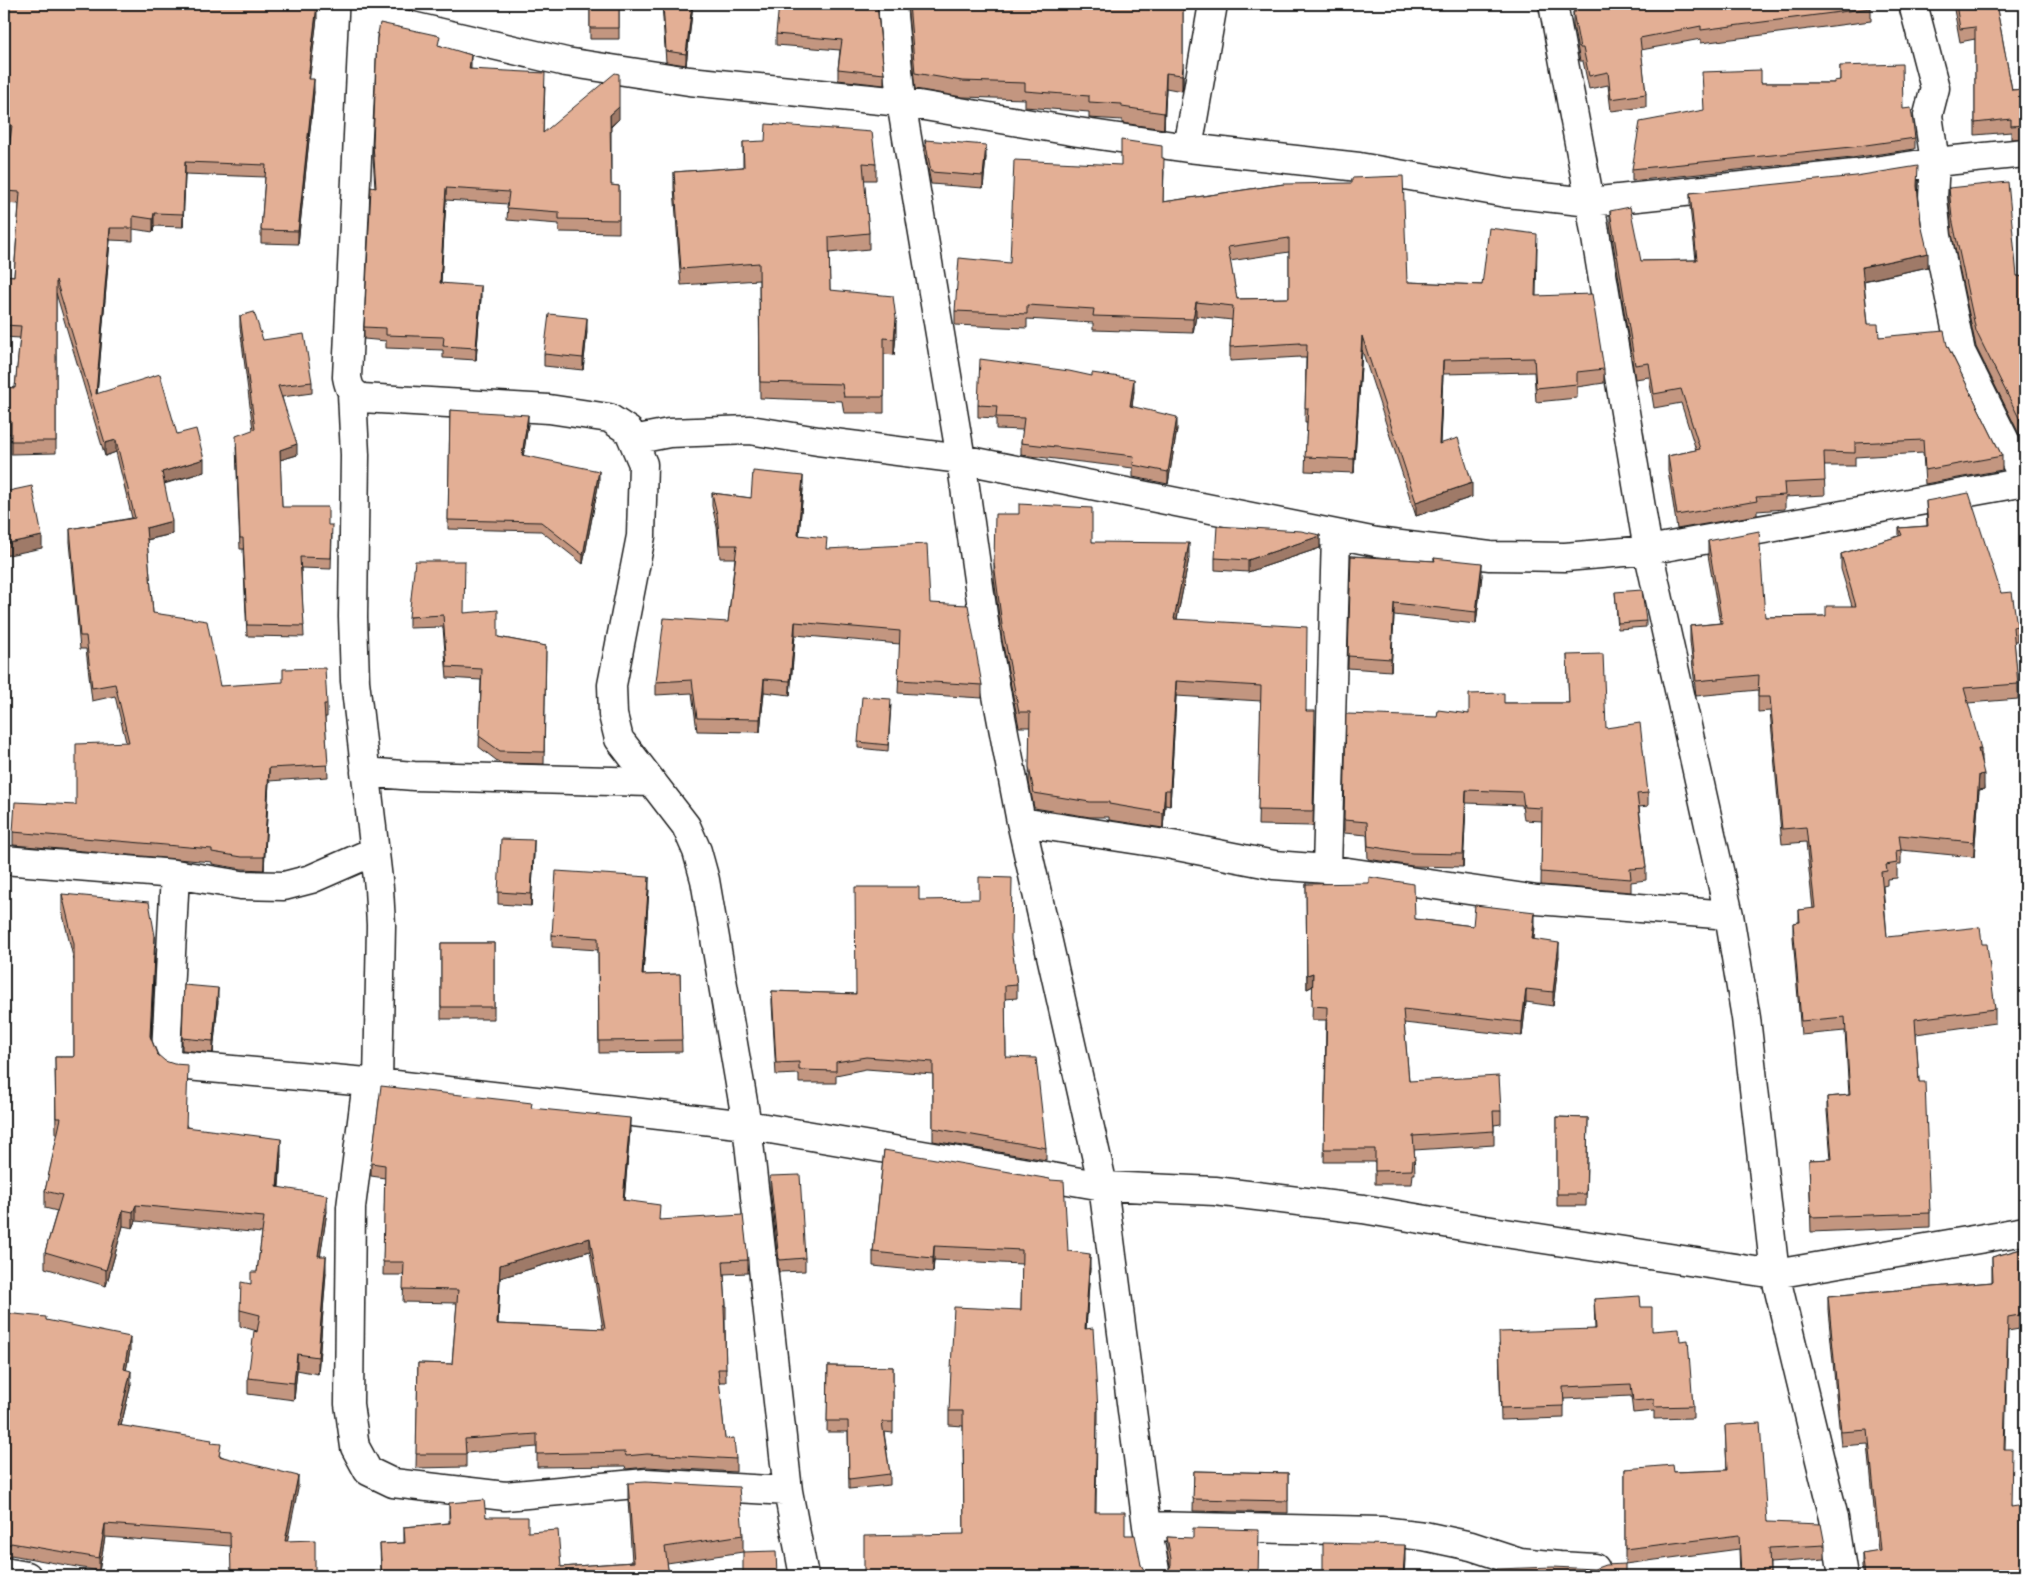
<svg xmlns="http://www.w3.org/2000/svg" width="2029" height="1580" font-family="Mali,sans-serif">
<rect width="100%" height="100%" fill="#fff"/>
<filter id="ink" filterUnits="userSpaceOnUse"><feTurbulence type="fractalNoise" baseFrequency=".02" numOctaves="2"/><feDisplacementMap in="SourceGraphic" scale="10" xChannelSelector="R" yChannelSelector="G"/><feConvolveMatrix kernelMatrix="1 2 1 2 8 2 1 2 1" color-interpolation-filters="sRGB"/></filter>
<g filter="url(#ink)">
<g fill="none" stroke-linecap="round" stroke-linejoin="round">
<defs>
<path id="minor" d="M364,4l-17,373c2,11 4,16 15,21l187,11 60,9 20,13 14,33 -2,72 -29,149 1,30 6,24 67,87 11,25 8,29 42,245 41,366 16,85
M892,4l9,98 60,357 26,184 34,179 82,364 44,340 9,50
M1553,4l37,198 58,348 81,365 17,103 29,256 59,244 9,58
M1913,4l22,84 -7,27 7,47 -2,36 4,38 24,116 64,129
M364,15l202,47 123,19 212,21 177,30 110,16 171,19 147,26 84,9 264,-28 81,-12 90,-9
M1188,148l25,-144
M352,393l3,62 -2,162 2,64 24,207 2,37 -3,158
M633,440l36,-7 81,-3 68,11 143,18 415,83 114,14 75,1 83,-7 377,-68
M365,772l49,4 237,6
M1021,822l151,23 102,20 53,4 210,31 192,15
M4,860l171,14 66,11 43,1 27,-7 64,-28
M1327,869l9,-334
M175,874l-9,179 5,10 5,2 202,18 369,42 356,61 112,5 148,18 122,21 290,44 250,-43
M367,1082l-16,125 -2,197 6,43 13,24 25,12 112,13 141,-13 142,8
M1147,1526l234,5 43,5 47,10 49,16 39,4 36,2
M4,1572l23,4"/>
</defs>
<!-- minor casing -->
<use href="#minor" stroke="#1c1c1c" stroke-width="31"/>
<!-- minor -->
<use href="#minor" stroke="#fff" stroke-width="28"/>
</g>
<!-- wall -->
<path fill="#c39680" stroke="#1c1c1c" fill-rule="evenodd" d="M4,4l313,14 -8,61 5,13 -16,152 -37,-1v-13l4,-53 -80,-3 -2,53 -29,-1 -1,6 -20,-3v12l-23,-1 -13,154 80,40 27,38 -40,12 8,50 -25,6 6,73 67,73 107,18v13h-2l3,60 -59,4 -5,89 -22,-1 -30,-5v-2l-199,-17v-13l63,-27 50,-63 -11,-46 -23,5 -6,-52h-6l-10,-107v-13l62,-11 -16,-66 -11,4 -49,-163v160l-45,1v-20l-7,-1v-46l11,1 5,-50 -16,-1v-62l10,1 5,-72 -15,-1v-13l7,-53h-7z
M386,4h31l-1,7z
M590,4h29v35h-29z
M662,4h31l-7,61 -20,-3z
M877,4l7,70v11l-46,-5v-11l2,-19 -64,-5v-11z
M907,4h276v79l-1,8 -16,-3 -2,41 -42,-6v-3l-33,-2v-6l-64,-5v-8l-63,-2 -47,-8z
M1573,4h297l1,4v13l-170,22v-4l-60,11 5,44v13l-35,4 -3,-26 -19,4 -6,-28h-3l-7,-36v-13h1z
M1953,4h43l16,86 13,-1v49l-14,1v-7l-36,3v-96l-15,3z
M440,45l31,24 74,17 -2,47 76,-14 -8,8v58l8,1v47l-60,-1v-8l-52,-4 1,-16 -62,-4 -5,83 40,15 -5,62 -33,-2v-8l-57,-2v-7l-22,-2v-12l11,-139 -2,-32v-12z
M1840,66l63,43 12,29v11l-63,9 -220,23v-12l129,-86h73l6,-3z
M925,140l61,17 -3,31 -52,-4 -6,-32z
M743,142l133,22v16h-12l5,53v16l-40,4 1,37 66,45 -2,20 -10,-1v59h-40l-2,-12 -82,-3 -1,-118 -78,5 -7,-97v-16l69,-5z
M1162,158l2,14 -1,30 121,-18 123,98 75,3 55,-37 -1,48 68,73v14l-27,4v11l-41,4 -2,-30 -91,2 -3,70 32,53 -56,19 -54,-166 -8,123 -49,-2 2,-49h-2l1,-64h-6v-1l-70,4v-14l2,-27 -36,-4 -3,17 -100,-3v-7l-66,-4v9l-72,-3v-14l166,-146zM1289,252v46l-52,1 -7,-38z
M1918,180v10l3,34 7,43 -64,14 4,43 11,13 68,8 55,111v14l-77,14 -2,-31 -68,4v9h-31l1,29 -40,2v12l-28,2v4l-80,14 -9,-59v-14l28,-6 -15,-47 -27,5 -5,-31 -14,2 -25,-155v-13l31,50 55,-1 -6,-53v-14z
M1949,188l68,88 8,1v169l-49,-99 -24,-113 -3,-30z
M240,316l23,24 49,42v11l-30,4 15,58 -17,5 2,47 46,18 4,11 -1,33 -30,-1 3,69 -57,-1 -4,-87h-3l-4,-103 17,-16 -13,-103z
M587,331l-4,39 -39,-4v-12z
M1134,391l-2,16 45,22 -9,55 -35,-7v-9l-112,-13v-12l2,-13 -27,-1v-11l-18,-1v-12z
M450,410l78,14 -5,32 76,25 -16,83 -42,-33 -93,-2z
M803,489l-4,46 131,68 52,82v13l-84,-5 2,-49 -105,-9 -5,60 -26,-3 -4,40 -63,-1 -5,-38 -36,2v-13l72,-60 7,-64h-15l-3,-31 -5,-21v-13l39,5z
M1926,501l75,92 16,33v15h-3l4,43v15l-50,4 13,58 3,28 -5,1 -5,67 -73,-7v15h-4v13l-10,1v6l-4,1 4,51 95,7 13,65v14l-79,11 3,48 11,131v14l-119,5 -2,-72 22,-1 -4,-48v-14l22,-2 -4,-64 -44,4 -8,-98v-14l6,-1v-12l14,-1 -7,-67 -24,2 -12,-133 -12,1v-22l-62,6 -6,-55v-15l30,-3 -12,-68v-14l57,76 61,-1 26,-10 -11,-37v-15l58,-18v-8l28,-2z
M1320,535v13l-72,24 -33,-2v-12z
M1092,542l97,16 -12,61 130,92 8,15 -2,100 -55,-1 3,-124 -85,-5 -6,110 -5,-1 -2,23 -54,-8v-3h-19l-56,-9 -5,-26 1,-55h-11l-17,-87 -8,-62v-15z
M1351,556l83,5v-3l48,17 -6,49 -82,-9 -3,56 -43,-3z
M1615,592l31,29v6l-28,2z
M464,613l34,24 48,9 -2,118 -44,-1 -21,-16 2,-67 -34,-2 -4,-51 -34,1v-11z
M1567,655l39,73 42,65v13l-9,1 7,61v12l-15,2v10l-90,-7 1,-64 -18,-1 -2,-15 -56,-2 -3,64 -51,-1 -44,-7 -1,-24 -23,-2v-13l93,-103 32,-3 35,-11h65z
M891,705l-3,46 -30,-3v-6z
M534,853l-3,53 -33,-2v-12z
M1306,884l109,35 58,7h62l-1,14 25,16 -6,50 -27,-4 -4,34 -118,-13 5,58 92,30v13l-7,1v20l-80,5 1,24h-2l-1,10h-37v-22h-51l2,-142h-14l1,-34 -6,3z
M649,889l-6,86 37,-1 2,78 -83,1 -1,-103 -46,-3v-12z
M62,894l93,59 -4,85 36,89 94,28 -2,33 48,23 -7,45 6,17 -8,101 -21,-4 -3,30 -46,-6v-16l9,-47 -17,-5v-16l11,-26 6,-12 5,-39 -126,-12 -3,7 -10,-2 -17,60 -61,-18v-16l12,-41 -12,-3v-17l13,-57h-2l-1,-77h19v-96l-12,-50z
M919,900l92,41 6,44v13l-12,1 1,58 40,91v12l-113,-19v-67l-67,-5 -30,6v8h-37v-9l-23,1 -4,-72v-12l83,3z
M441,943h53v76h-53z
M218,1001l-5,52 -31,-3v-12z
M532,1109l98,22 -6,69 36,20 88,40v13l-24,1 2,32v13h-1l1,63h-7l6,57 11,20v13l-89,-5 -21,2 -1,-3 -88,1v-20l-71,6v14l-50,1 2,-105 34,1 5,-61 -54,-1 1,-27h-21l2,-97 -14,-2v-13zM590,1251l13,78 -105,-5 2,-46z
M1557,1117l31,1 -2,88h-29z
M884,1150l184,101 22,17 -4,61 12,82v14h-1l-1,87 29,23 16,30 5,11h-282l100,-42 -1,-108 -14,-1v-14l72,-101 1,-46 -88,-4 -1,12 -60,-6v-14z
M770,1176l35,82v13l-26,1 -9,-84z
M2025,1248v80l-17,3 -3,118 6,58 14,69h-161l-2,-9v-14l16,-2 -10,-107 -27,2 -13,-136v-14l164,-14v-25z
M1594,1299l47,8 11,24 28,10 13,65v12l-39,1v-8l-21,2 -2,-17 -67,3v19l-63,2 -2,-76 96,-15z
M4,1313l42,7 84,30 -4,20 5,14 -10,42 90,17 10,13 77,33 -68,57 -125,-9 -6,34 -88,-16v2h-7z
M828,1366l65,1v66l-9,-1 6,42v11l-41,4 -1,-57h-21z
M1725,1425l42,97 58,23v14l-55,4v13h-30l-1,-27 -114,15v-95l49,3 53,-2z
M1194,1471l94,2v40l-95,-2z
M628,1483l115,52v17l-76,11 2,13h-288l-1,-32 24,-1v-16l45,-4v-20l79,29 33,35 71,-5 -4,-62z
M1167,1537l92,7 -93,29 4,-6 -3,-16z"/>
<!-- shaded-wall -->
<path fill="#9f7a68" stroke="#1c1c1c" d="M692,4h1l-7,61v-11z
M317,5v13l-9,74v-13z
M471,55v12l-2,14v-12z
M1183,67v16l-1,8v-16z
M1166,73v15l-2,41v-16z
M314,79v13l-16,152v-13z
M619,107v12l-9,8v-12z
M986,145v12l-3,31v-12z
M185,162v12l-2,53v-13z
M446,188v12l-6,95v-12z
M154,213v13l-1,6v-13z
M110,228v12l-14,167v-13z
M1928,253v14l-66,14v-14z
M481,286v12l-5,62v-12z
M1196,302v14l-3,17v-14z
M587,318v13l-4,39v-12z
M896,319v16l-2,20v-16z
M1362,336v14l-8,123v-14z
M1443,360v14l-4,85v-15z
M1134,379v12l-4,27v-12z
M528,415v9l-6,41v-10z
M1177,417v12l-9,55v-12z
M116,440v12l-11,4v-13z
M297,444v11l-17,5v-10z
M204,459v13l-42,12v-12z
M599,471v10l-16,83v-9z
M803,476v13l-5,59v-13z
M1472,483v14l-56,19v-14z
M172,521v13l-26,6v-12z
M42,536v12l-38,8v-12z
M1320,536v12l-72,24v-12z
M1189,543v15l-15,76v-15z
M1482,563v12l-6,49v-12z
M1394,603v12l-3,56v-12z
M795,622v13l-5,60v-14z
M764,679v13l-4,40v-13z
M1176,681v15l-6,110v-16z
M1978,749h3v14z
M269,768v13l-5,89v-13z
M1984,774v15l-5,1 -5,67v-15l5,-67z
M1165,790v15l-2,23v-15z
M1466,790v13l-3,64v-13z
M534,840v13l-3,53v-12z
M649,877v12l-7,98v-12z
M1535,912v14l-3,27v-14z
M155,936v17l-5,100v-17z
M1559,943v13l-6,50v-14z
M1313,973v13l-6,3v-14z
M218,988v13l-5,52v-12z
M1526,989v13l-4,34v-14z
M630,1118v13l-7,82v-13z
M281,1139v16l-4,49v-17z
M327,1195v16l-9,61v-16z
M136,1205v16l-3,7v-16z
M123,1210v16l-17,60v-16z
M590,1238v13l-90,27 -3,59 3,-72z
M934,1246v14l-1,12v-14z
M1090,1254v14l-5,75v-14z
M326,1256v17l-8,101v-17z
M130,1337v13l-6,32v-13z
M297,1354v16l-3,30v-17z
M131,1371v13l-13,54v-13z
M298,1476v13l-13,64v-12z
M105,1524v13l-6,34v-13z
M1405,1545v15l-1,16h-1z"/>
<!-- building -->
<path fill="#e3af95" stroke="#1c1c1c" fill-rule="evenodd" d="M4,4h306l7,1 -9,74h6l-16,152 -37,-1 5,-65 -81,-3 -2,52 -29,-1 -1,6 -20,-3v12h-23l-14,166 64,-20 17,60 19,-5 8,30 -42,13 10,49 -26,7 7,85 54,8 13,65 63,-4v-13l42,-1 2,36h-3l4,61 -59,3 -5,89h-22l-30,-5v-3l-199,-17 2,-30 61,3v-61l53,-2 -14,-58 -23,4 -6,-52h-6l-10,-107 65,-11 -19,-78 -11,3 -49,-163v161h-45v-20h-7v-34l11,1 6,-62 -17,-1v-50l10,1 6,-84 -16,-1 8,-66 -8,-1z
M590,4h29v24h-29z
M663,4h29l-6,50 -20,-3z
M779,4h98l7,70 -46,-5 4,-29 -66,-6z
M909,4h274v63l-1,8 -16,-2 -2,40 -42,-6v-3l-33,-2v-6l-64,-5v-8l-63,-2 -47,-8z
M1575,4h295l1,4 -170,22v-4l-61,12 6,56 -35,5 -3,-27 -19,4 -6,-28h-3l-7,-36h3z
M1956,4h40l16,86 13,-1v36l-14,1v-7l-36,4v-96l-15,2z
M380,23l60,13 -2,9 33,10 -2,14 76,4 -2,60 72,-60 4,1v33l-9,8 1,70 8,1v34l-60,-1v-7l-52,-4 2,-16 -63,-4 -6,95 41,3 -5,62 -33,-2 1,-9 -58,-2v-7l-22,-1 7,-140 5,1 -3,-44 4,-105z
M1902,64l1,45 8,-1 4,30 -63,9 -220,22 8,-47 64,-12 -2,-38 59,-2v13h73v-2l6,-1v-14z
M766,124l106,8 4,32 -13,-1 6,70 -40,4 1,53 63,6 3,23 -2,20 -10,-1v59h-40l-2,-13 -82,-2 -1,-119 -78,6 -7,-97 70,-5 -1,-25 22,-1z
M925,140l61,5 -3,31 -52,-4z
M1121,140l41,6v12h2l-1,44 121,-18 68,-1v-5l51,-2 4,106 75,3 7,-57 48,6 -2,62 57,-2 12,75 -27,3v12l-41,4 -2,-30 -91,2 -4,84 19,-6 14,45 -56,19 -54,-166 -8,123 -49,-2 3,-49h-3l2,-64h-7v-1l-70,4 3,-41 -37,-4 -3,17 -100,-3 1,-7 -67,-4v9l-72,-3 4,-53 51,5 4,-103 107,5zM1289,238v60l-52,1 -9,-52z
M1918,166l-1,20 4,38 7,29 -66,14 6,57h10l1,13 65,-6 3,14 55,111 -77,14 -2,-30 -68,3v10l-31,-1 1,29 -41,2 1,12 -29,2 1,4 -80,14 -9,-59 32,-7 -19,-60 -27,5 -5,-31 -14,2 -25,-154 20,-4 11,54 56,-1 -7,-67 166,-17z
M2008,182l9,94 8,1v153l-49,-99 -24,-113 -3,-30z
M254,312l9,28 41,-6 8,48 -34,4 19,58 -17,6 2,57h46v18h4l-1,33 -31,-1 4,69 -57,-1 -4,-87h-3l-4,-102 19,-7 -15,-113z
M549,314l38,4 -4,40 -39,-4z
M980,359l89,12 23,5v-3l42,6 -4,27 47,11 -9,55 -35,-7 1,-9 -113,-13 3,-25 -28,-1 1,-11 -19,-1z
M450,410l78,5 -6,40 77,16 -16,84 -42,-33 -93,-2z
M753,471l50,5 -5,59 29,3 -1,11 101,-5 3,59 38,2 14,80 -84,-5 2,-49 -105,-9 -5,59 -26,-2 -4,40 -63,-1 -5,-38 -36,2 8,-64 64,4 9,-77h-17l-3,-31 -5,-21 39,5z
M32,486l10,50 -38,8v-52z
M1969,493l32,100 11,-1 5,34 -4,1 5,57 -54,4 17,61h-3l6,25 -5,1 -5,67 -75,-7 2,15 -5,1 1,12 -11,2 1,6 -6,1 6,65 93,-10 2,17h5l8,65 -80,10 4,63h6l5,131 -119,4 -2,-57 23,-1 -5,-62 23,-2 -5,-78 -44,4 -8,-98 7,-1 -1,-12 16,-2 -9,-81 -24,2 -12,-132h-12l1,-22 -63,6 -6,-55 32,-3 -14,-82 51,-10 6,86 61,-1v-10h30l-15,-52 61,-19 -3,-7 29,-2 -2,-25z
M1019,504l73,4v34l97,1 -15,76 133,8 -1,84h9l-2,100 -55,-1 3,-124 -85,-5 -6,109h-5l-2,23 -54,-9v-2h-19l-56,-9 -5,-26 1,-55h-11l-17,-87 -8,-62 1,-49h24z
M1217,526l84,5 19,4v1l-72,24 -33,-2z
M1351,556l84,5 -1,-3 48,5 -6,49 -82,-9 -3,56 -43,-3z
M415,561h50l-1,52 34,-3v27l48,9 -2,106 -44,-1 -21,-15 3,-67 -35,-2 -4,-52 -34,2z
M1642,590l4,31 -28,2 -3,-31z
M1603,654l3,74 34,-5 8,70 -11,1 9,74 -16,1 1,10 -90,-7 1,-64 -18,-1 -2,-15 -56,-2 -3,64 -51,-1 -44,-7 -1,-24 -23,-2 2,-106 91,3 1,-7 31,4v-20l35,-1v10h65l-2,-48z
M862,697l29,2 -3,46 -30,-3z
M501,839l33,1 -3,54 -33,-2z
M556,871l93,6 -7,98 38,-1 2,66 -83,1 -1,-103 -46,-3z
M979,877l33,1 -1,61 6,46 -12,1 1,71 30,1 10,90 -113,-20v-66l-67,-5 -30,5v9l-37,-1v-8l-23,1 -4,-72 84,3 -1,-107h64v13l60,-1z
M1369,877l45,7 1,35 58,7 2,-21 60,7 -3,27 27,4 -6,49 -27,-3 -4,33 -119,-13 6,72 90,-5 2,35h-8l1,20 -81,5 2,24h-2l-1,10 -37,1v-22h-51l3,-142 -15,-1 1,-33 -6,2 -1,-91 63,-1z
M62,894l87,8 6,34 -5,100 7,18 8,7 9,3 14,1 -2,62 95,12 -4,48 50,8 -9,61h8l-8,101 -21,-3 -3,29 -46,-5 6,-47 3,1 3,-17 -20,-5 1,-28 10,2v-12h6l7,-55 -128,-12 -3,7 -10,-2 -17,60 -61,-18 17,-57 -17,-4 16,-73h-5l-1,-61h19v-113z
M441,943h53v64h-53z
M184,985l34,3 -5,53 -31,-3z
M381,1086l151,17 -1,5 99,10 -7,82 37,5 -1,15 84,-5 5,45 -25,1 3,45h-2l2,63h-8l7,70 9,-1 2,21 -89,-5 -21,2 -1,-4 -88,2v-20l-72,5 1,15h-50l2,-91 34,1 6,-74 -55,-1 1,-27h-21l2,-97 -14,-2zM590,1238l15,91 -108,-5 3,-59z
M1557,1117l31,1 -2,76h-29z
M884,1150l166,29v1l14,1 4,70 22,3 -5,75 8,-1 5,83h-1l-2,101h30v23h10l6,30 5,8 -1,3h-281v-40l100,-2 -1,-123h-14l5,-104 67,3 1,-60 -88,-4 -1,12 -60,-6z
M800,1175l5,83 -26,2 -9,-84z
M2025,1248v66l-17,3 -4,132h8l-1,58 14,-2v71h-160l-3,-23 18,-3 -12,-120 -27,2 -13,-136 165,-14 -1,-25z
M1640,1296l1,11h11v24l27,-2 1,12 8,-1 5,66 -39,1v-8l-21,2 -2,-17 -68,3 1,19 -63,2 -2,-76 97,-3 -2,-30z
M4,1313l42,4v3l84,17 -6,32 7,2 -13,54 94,15 -1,3 10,1 -2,12 79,20 -13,65 30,-1v36h-84l-1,-43 -125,-9 -6,34 -88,-15v1l-7,1z
M828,1366l65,1v55h-11l8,52 -41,5 -1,-58h-21z
M1760,1423l7,99 54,2 4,21 -56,3 1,28h-29l-2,-41 -114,14v-80l48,-4 1,7 53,-2 -2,-45z
M1194,1471l94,2v28l-95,-2z
M646,1482l93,5 4,48 -78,12 4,29h-287l-2,-32 25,-1 -1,-16 46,-4 -1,-20 35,-3 2,17h42v15l30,-2 3,37 73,-5 -6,-79z
M1193,1528l66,2 -1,46h-97l5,-3 5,-7v-7l-4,-22 26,1z
M1323,1543l82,2 -2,31h-80z
M776,1551l1,25h-34v-24z
M1625,1564v12h-127l-1,-7 56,-2 41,2 11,-4z"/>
</g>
<!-- margin -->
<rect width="2029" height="1580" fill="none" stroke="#fff" stroke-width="20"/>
<rect x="10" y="10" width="2009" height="1560" fill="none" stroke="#1c1c1c" stroke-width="2" filter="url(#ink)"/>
</svg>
